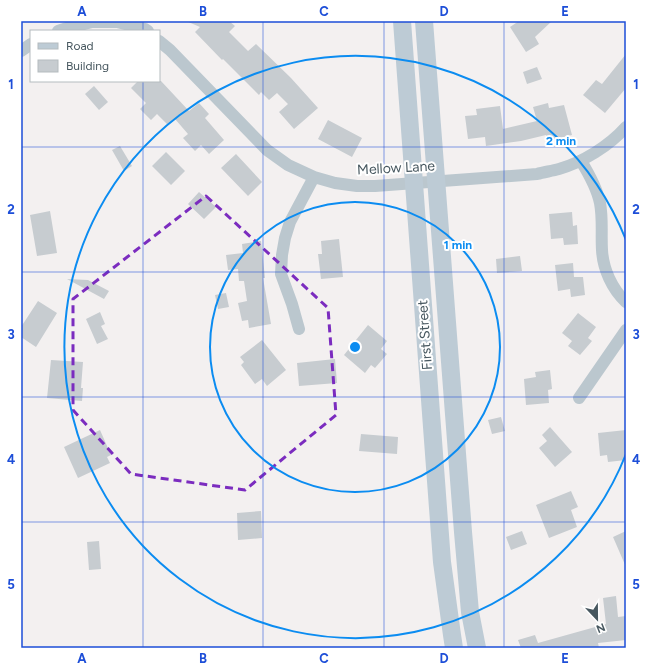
<svg xmlns="http://www.w3.org/2000/svg" width="647" height="669" font-family="Figtree,sans-serif">
<rect width="100%" height="100%" fill="#f3f0f0"/>
<!-- building -->
<path fill="#c7ccd0" d="M186,21h43l6,5 -6,6 19,19 8,-7 35,34 27,30 -24,21 -15,-17 9,-8 -11,-11 -8,7 -8,-8 -2,3 -36,-36 -1,1 -27,-28 5,-5z
M519,21h33l-17,16 4,7 -13,8 -16,-25z
M626,54v34l-21,25 -22,-18 13,-15 6,4z
M537,67l5,12 -15,5 -4,-12z
M138,81h23l28,30 10,-8 10,11 -4,4 19,22 -15,14 -8,-9 -6,6 -12,-13 5,-4 -13,-15 -7,6 -11,-11 -6,6 -11,-11 6,-6 -15,-15z
M94,86l14,16 -9,8 -14,-16z
M548,103l1,5 15,-3 8,30 -25,6 -1,-6 -25,6 -35,5 -1,-9 -17,2 -3,-23 12,-1 -1,-6 24,-3 3,23 34,-8 -4,-14z
M328,120l34,18 -10,19 -34,-18z
M120,146l12,20 -8,5 -12,-21z
M166,152l19,19 -14,14 -19,-19z
M236,154l26,28 -14,14 -27,-28z
M199,192l17,15 -12,12 -16,-15z
M50,211l7,42 -20,3 -7,-41z
M572,212l1,14 4,-1 1,19 -14,1 -1,-7 -12,1 -2,-25z
M339,239l4,38 -22,2 -3,-25h4l-1,-13z
M261,241l4,37h-2l8,46 -22,4 -1,-8 -6,1 -4,-18 9,-2 -3,-20h-5l-1,-12 -10,1 -2,-15 17,-2 -1,-9z
M520,256l2,15 -25,2 -1,-14z
M573,263l1,14h9l2,18 -14,2 -1,-8 -12,2 -3,-26z
M67,279l21,1 21,11 -5,8z
M226,293l3,14 -11,2 -3,-14z
M38,301l19,12 -21,34 -15,-10v-10z
M100,312l5,12 -4,2 7,13 -11,5 -11,-25z
M578,313l18,14 -8,11 4,3 -12,14 -12,-9 4,-5 -10,-8z
M368,325l19,16 -6,8 6,5 -12,14 -4,-3 -6,8 -21,-18z
M262,340l24,30 -19,16 -5,-7 -7,5 -14,-19 3,-3 -4,-5z
M335,359l2,24 -38,3 -2,-23z
M51,360l32,2 -2,26h2l-1,13 -35,-3z
M550,370l2,19 -4,1 1,13 -23,2 -2,-26 12,-2 -1,-5z
M501,417l4,14 -13,3 -4,-14z
M550,427l22,25 -17,15 -16,-19 8,-7 -5,-6z
M100,430l11,25 -4,2 3,6 -32,15 -14,-31z
M626,430v30l-18,2 -1,-7 -7,1 -2,-23z
M361,434l37,3 -1,17 -38,-3z
M571,491l7,16 -7,3 6,17 -28,11 -13,-33z
M261,511l1,27 -24,2 -1,-27z
M522,531l5,13 -16,6 -5,-13z
M626,531v36l-13,-30z
M99,541l2,28 -12,1 -2,-28z
M616,596l2,21 8,-1v24l-28,3 1,5h-78l-3,-8 17,-5 3,8 68,-19 -3,-26z"/>
<g fill="none" stroke-linecap="round" stroke-linejoin="round">
<!-- minor -->
<path stroke="#bbc7ce" stroke-width="12" d="M58,31l9,-3 6,-1 19,-5h25l28,7 3,2
M159,41l11,9 97,100 21,15 26,12 21,6 22,3h18l162,-12c7,-2 15,-3 22,-5 24,-7 50,-23 67,-42
M21,51l10,-7
M581,161c8,13 16,27 19,42 3,16 1,31 2,47 1,19 10,39 24,52
M299,329l-7,-25 -11,-30 1,-19 3,-17 5,-16 24,-45
M579,398l47,-68"/>
<!-- secondary -->
<path stroke="#bdcbd5" stroke-width="18" d="M402,21l40,541 10,73 2,13
M424,21l39,511 7,80 7,36"/>
</g>
<!-- marked area -->
<path fill="none" stroke="#7b2cbf" stroke-width="3" stroke-dasharray="8 5" stroke-linejoin="round" d="M206,196l122,112 8,107 -91,75 -114,-16 -58,-64v-111z"/>
<!-- grid -->
<path fill="none" stroke="#1d4ed8" stroke-width="1" stroke-opacity="0.55" d="M143,21v10M263,21v627M384,21v627M504,21v627M143,81v567M21,147h605M21,272h605M21,397h605M21,522h605"/>
<!-- distance rings -->
<g fill="none" stroke="#0b8cf1" stroke-width="2">
<circle cx="355" cy="347" r="145"/>
<path d="M626 454A291 291 0 1 1 626 240"/>
</g>
<g text-anchor="middle" dominant-baseline="central" stroke-width="4" stroke-linejoin="round" paint-order="stroke">
<!-- street labels -->
<g font-size="14" fill="#47575f" stroke="#fff">
<text transform="translate(396 168) rotate(-3)">Mellow Lane</text>
<text transform="translate(425 335) rotate(-94)">First Street</text>
</g>
</g>
<circle cx="355" cy="347" r="6" fill="#0b8cf1" stroke="#fff" stroke-width="2"/>
<g font-size="12" text-anchor="middle" font-weight="bold" fill="#0b8cf1" stroke="#fff" stroke-width="4" stroke-linejoin="round" paint-order="stroke">
<text x="561" y="145">2 min</text>
<text x="458" y="249">1 min</text>
</g>
<!-- border -->
<rect width="647" height="669" fill="none" stroke="#ffffff" stroke-width="44"/>
<!-- legend -->
<rect x="30" y="30" width="130" height="52" fill="#ffffff" stroke="#b5bcbf"/>
<rect x="38" y="43" width="20" height="6" fill="#bdcbd5" stroke="#b5bcbf"/>
<text x="66" y="50" font-size="12" fill="#47575f">Road</text>
<rect x="38" y="60" width="20" height="12" fill="#c7ccd0" stroke="#b5bcbf"/>
<text x="66" y="70" font-size="12" fill="#47575f">Building</text>
<!-- north arrow -->
<g transform="translate(597 619) rotate(158)" stroke="#ffffff" stroke-width="3" paint-order="stroke">
<path d="M0-3L7 15L0 10L-7 15Z" fill="#47575f"/>
<text y="-6" font-size="11" font-weight="bold" text-anchor="middle" fill="#47575f">N</text>
</g>
<rect x="22" y="22" width="603" height="625" fill="none" stroke="#1d4ed8" stroke-width="1.5"/>
<g font-size="13" text-anchor="middle" font-weight="bold" fill="#1d4ed8">
<text x="82" y="16">A</text>
<text x="203" y="16">B</text>
<text x="324" y="16">C</text>
<text x="444" y="16">D</text>
<text x="565" y="16">E</text>
<text x="11" y="89">1</text>
<text x="636" y="89">1</text>
<text x="11" y="214">2</text>
<text x="636" y="214">2</text>
<text x="11" y="339">3</text>
<text x="636" y="339">3</text>
<text x="11" y="464">4</text>
<text x="636" y="464">4</text>
<text x="11" y="589">5</text>
<text x="636" y="589">5</text>
<text x="82" y="663">A</text>
<text x="203" y="663">B</text>
<text x="324" y="663">C</text>
<text x="444" y="663">D</text>
<text x="565" y="663">E</text>
</g>
</svg>
